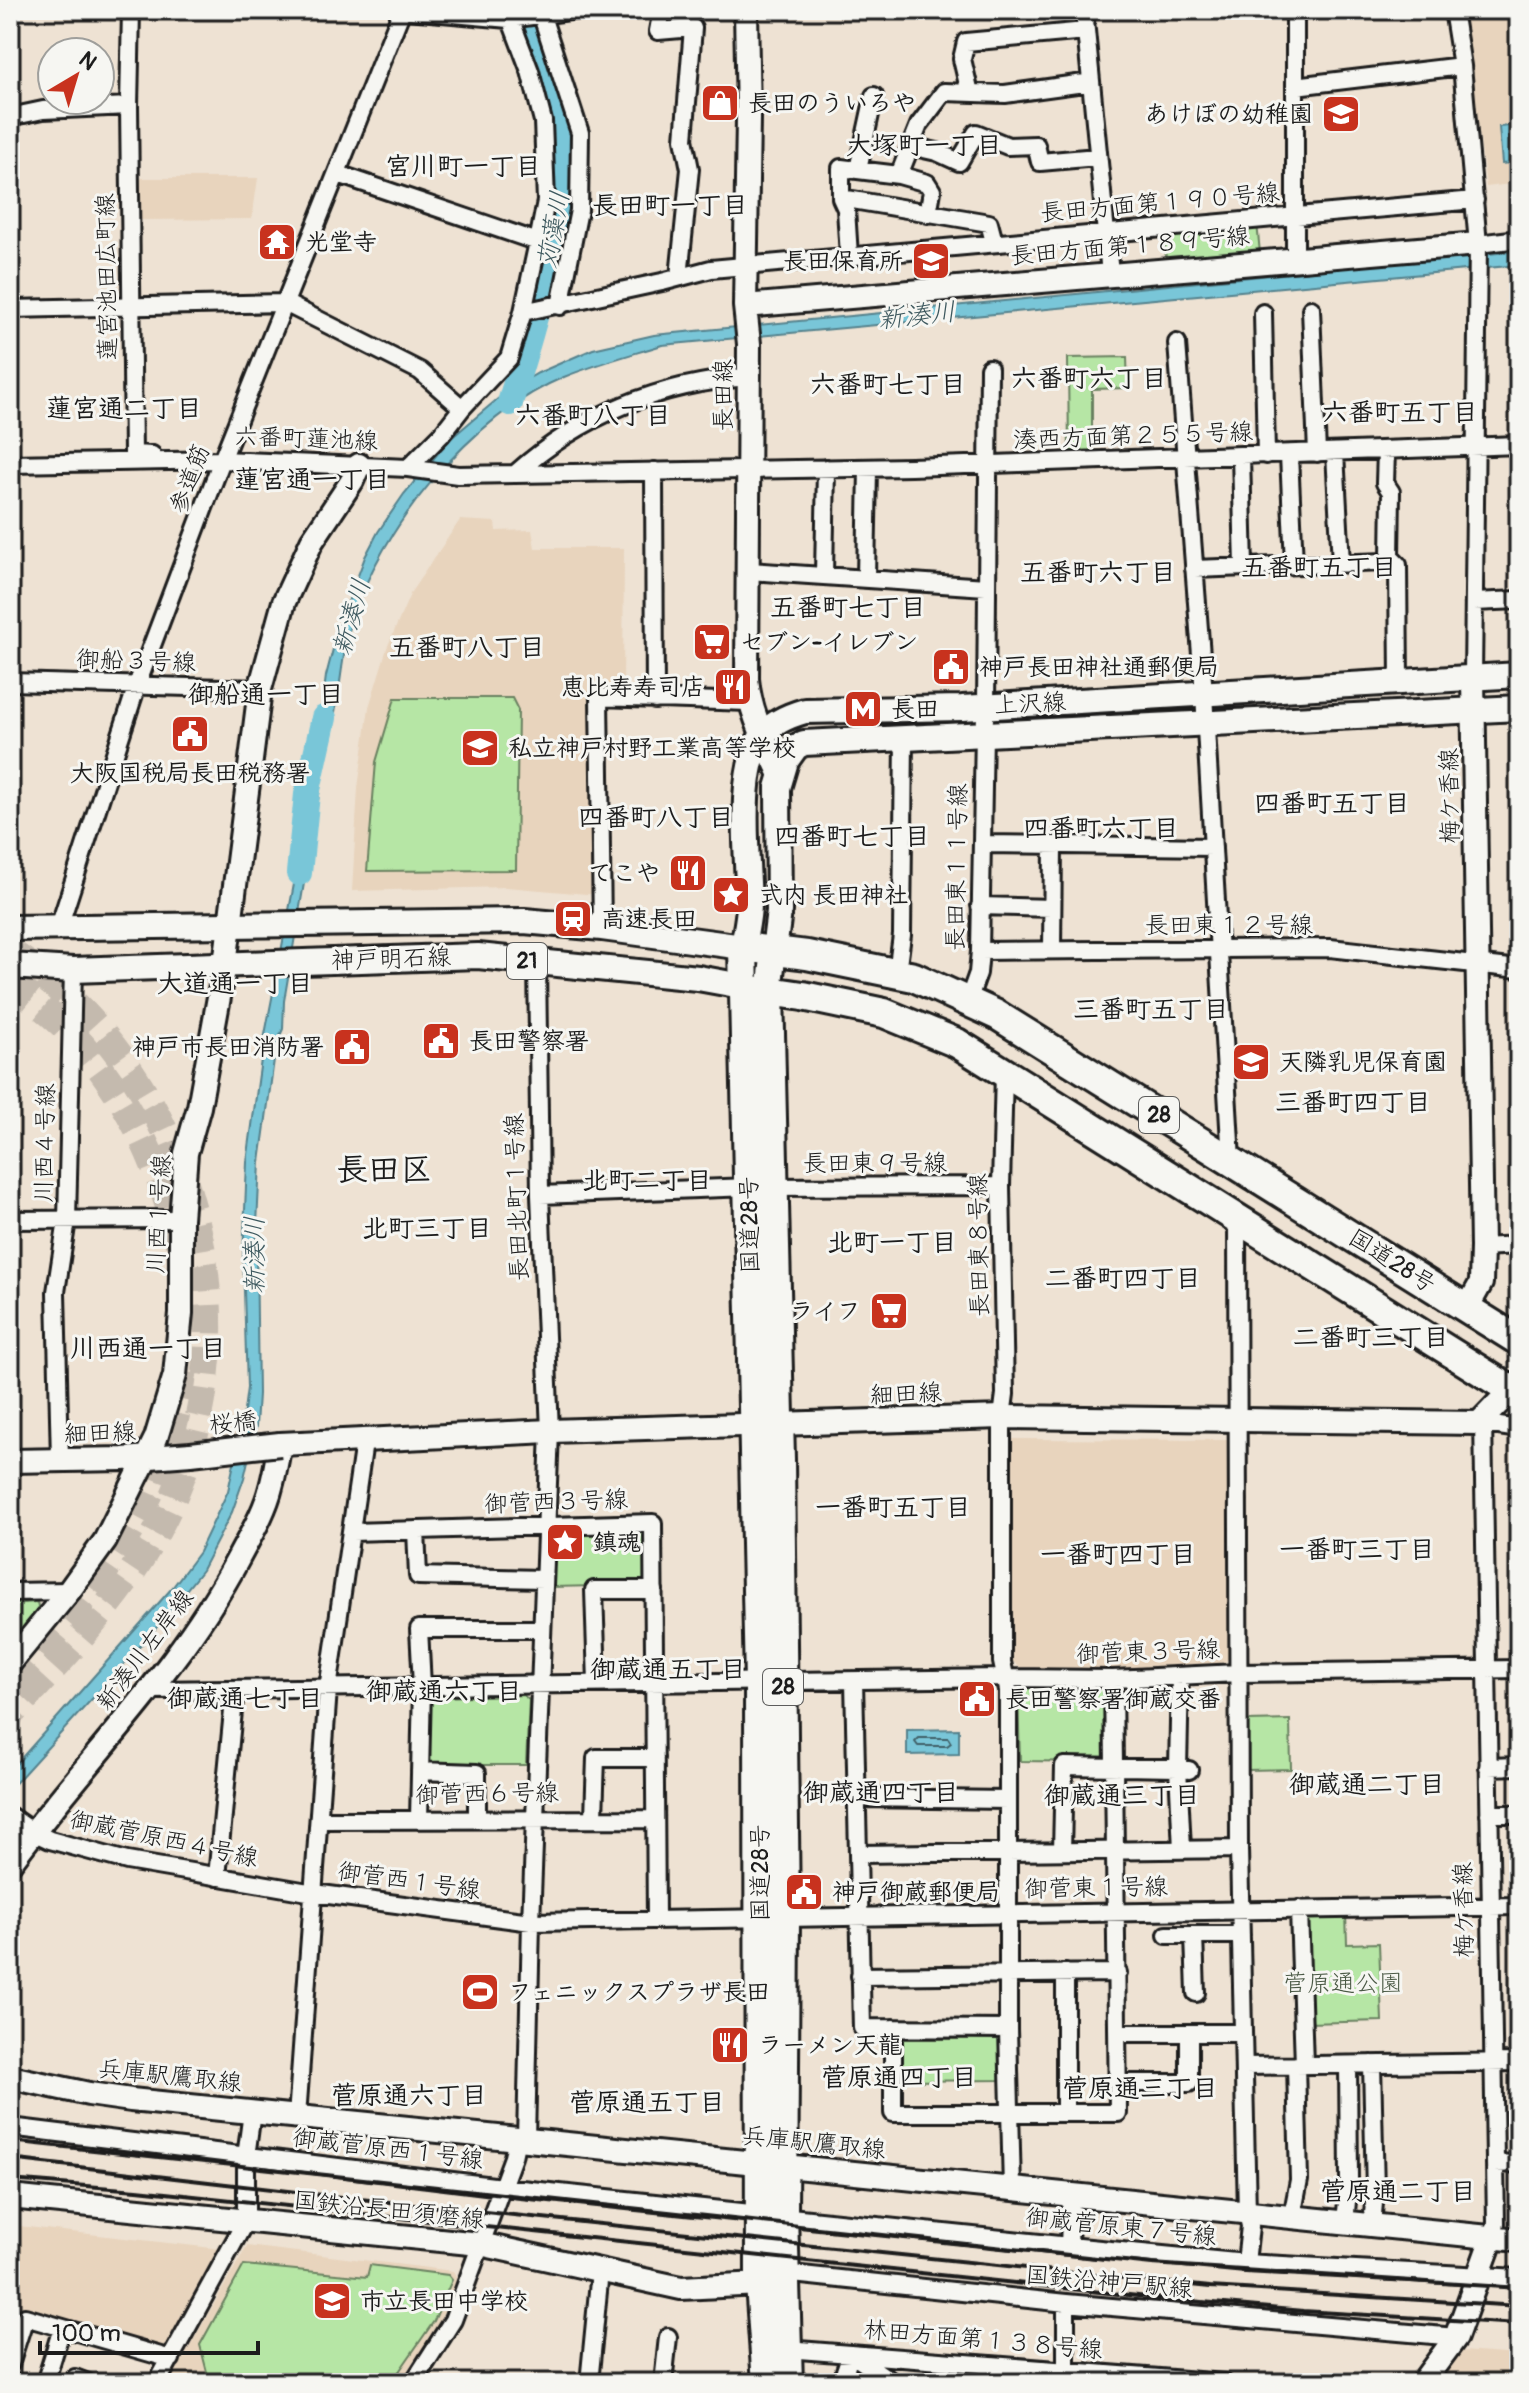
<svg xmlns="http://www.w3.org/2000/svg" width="1529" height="2393" font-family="Pangolin,'Klee One',sans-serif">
<rect width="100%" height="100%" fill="#eee2d3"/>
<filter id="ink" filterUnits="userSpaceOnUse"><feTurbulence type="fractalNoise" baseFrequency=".0125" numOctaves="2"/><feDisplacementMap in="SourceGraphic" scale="16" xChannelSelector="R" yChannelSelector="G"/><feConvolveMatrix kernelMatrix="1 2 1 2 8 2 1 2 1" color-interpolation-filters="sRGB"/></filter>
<g filter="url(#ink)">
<!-- built -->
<path fill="#e8d4bd" d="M1460,10h59v173l-33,4 -17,-134z
M139,178h119l-6,41 -112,1z
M460,520l35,2 1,9 36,-1 3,18h89l-1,141h-28l3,206 -92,-8 -154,4 6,-103 11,-81 18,-59 24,-56z
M1013,1439l216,1 2,216 -10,10 -198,4 -11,-9z
M10,2225l211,24 -52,94 -10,6 -139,-40 -10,30z
M247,2246l206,25 4,7 -18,46 -40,59h-230z
M1462,2351l57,4v28h-81z"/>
<!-- green -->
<path fill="#b6e6a5" stroke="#698160" stroke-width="2" d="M1257,223l3,30 -94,7 -2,-28z
M1127,357l1,31 -36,1v66h-23l-1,-97z
M395,698h117l6,12 -2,160 -149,1 9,-109z
M639,1529l9,7 -1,42 -6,7 -89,2 5,-56z
M37,1602l2,9 -29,35v-42z
M1099,1683l9,8 2,63 -9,8 -81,-1 -2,-69 4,-7z
M523,1695l6,5 -3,65h-93l-6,-5v-60l3,-3z
M1290,1720l1,49 -44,1 -1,-49z
M1346,1913l1,31 32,-1 3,78 -75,2 -3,-108z
M905,2035h93l5,4 1,41 -103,1 -1,-39z
M244,2265l123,12 3,-12 78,10 4,5 -18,41 -43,62h-167l-16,-7 -8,-31z"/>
<!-- water -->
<path fill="#79c6d8" stroke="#54828d" stroke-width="2" d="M1519,125v37l-17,2 -3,-37z
M1519,251v14l-857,80c-32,10 -66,19 -98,32 -92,38 -184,151 -213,246 -11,37 -10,76 -22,113l-45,265 -1,28 -7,16 -16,117 -4,84 2,148 -2,32 -12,52 -12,34 -30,58 -50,63 -142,156v-18l162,-183 27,-36 29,-61 14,-65 5,-38 -4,-130 4,-96 16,-117 48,-249 15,-120 13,-50 26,-69 13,-25 26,-38 45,-54 58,-49 31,-18 55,-24 61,-14z
M959,1729v25l-52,1v-25z"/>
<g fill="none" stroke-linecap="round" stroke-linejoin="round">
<!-- shore -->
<path stroke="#416067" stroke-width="2" d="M919,1738h29l3,5 -4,3h-29l-3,-4z"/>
<!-- river -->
<path stroke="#79c6d8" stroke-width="26" d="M510,403c25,-85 64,-199 50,-288 -6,-32 -24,-73 -35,-105
M299,873l8,-79 17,-76"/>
<!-- highway-tunnel -->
<path stroke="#c4baae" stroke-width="28" stroke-dasharray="28 14" stroke-linecap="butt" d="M10,952c185,120 253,377 150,573 -37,72 -96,131 -150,190
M10,982c18,13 36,27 52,42 60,59 99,140 117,220
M10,1684c93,-101 162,-185 175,-327"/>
<defs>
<path id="street" d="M131,10l-2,96 4,348 19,1
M408,10l101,9 68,-9
M540,10l40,123 -1,77 -19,96
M662,10l-4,21 35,-3 -9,111 6,30 -11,108
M1084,10l26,264
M1453,10l9,56 16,178 -5,433
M1295,86l167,-20
M970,93l-8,-34 4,-17 120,-11
M10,117l33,-7 86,-4
M910,146l27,6 22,10 17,-29 32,13 28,-1 4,17 57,-5
M858,170l16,-74
M338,174l200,68
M899,175l20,-50 25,-33 61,2 86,-12
M841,198l148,25 5,19
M1478,244l41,-5
M849,256l-3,-47 -5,-11v-30l58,7 28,8 5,8 -4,23
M1295,258v-248
M10,309l275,-6 135,68 42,37
M1311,309l6,144
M523,312l139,-30 49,-13 764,-69
M1263,313l3,142
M1177,343l27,351 27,466
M1386,451l-1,32 6,9 -1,65 8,8 1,117
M1335,453l6,110
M1289,455l5,109
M1241,456l3,110
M10,464l212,-4 186,8 50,7 57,-1 396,-7 608,-22
M408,468l33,-33 21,-27 47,-50 14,-46 15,-70 8,-41 -3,-80 -13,-50 -23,-61
M654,471l1,229
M515,474c67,-60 144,-91 234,-97
M1194,569l191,-7 5,-5
M749,571l237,16
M824,575l2,-107
M866,578l2,-110
M1474,602l45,-2
M10,682l250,7
M982,844l231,3
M980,906l72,2
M59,927l78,-242 85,-225 180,-450
M602,928l-3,-231 150,5
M1052,950l1,-105
M980,951l350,-3 189,21
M897,973l5,-38 2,-199
M968,1001l10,-28 2,-22 4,-219 2,-26 3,-338
M1004,1073l-3,113 4,208 -3,23v245l6,28v339l4,160
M540,1195l210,-8 251,-1
M1237,1217l2,632 8,364 3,13 -4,37
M10,1220l171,-1
M1482,1247l37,-2
M1483,1418l13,805 -4,15
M1479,1423l40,6
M60,1460l-4,-168 11,-72 6,-250
M416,1530l2,46 125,3
M352,1532l301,-9 3,397
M10,1592l59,-1
M1180,1676l-2,92 4,81
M854,1681l8,347 146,1
M597,1683l-3,-93h60
M151,1690l853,-12 109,1 125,-6 281,-4
M1488,1767l31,-1
M420,1771l57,2v45
M857,1798l151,2
M1489,1814h30
M10,1816l23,16 17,8 77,21 187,32 217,29 988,-16
M594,1817l2,-59h59
M419,1819l3,-133 -3,-57h122
M319,1820l336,-1
M1062,1851l2,-85 114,2 11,2
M859,1854l380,-5
M217,1877l18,-187
M1299,1909l5,156
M1167,1935h74
M1194,1935l2,58
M860,1976l258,-3
M893,2028v85h225l-5,-434
M1118,2033h125
M1244,2066l275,-4
M1118,2083h71v-50
M1065,2113v-140
M297,2117l31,-428 36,-247
M10,2127l492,60 567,59 177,17 273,15
M526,2139l5,-217 19,-491 -10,-236 -3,-234
M1495,2164l24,-1
M1292,2217l7,-37 -3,-115
M1345,2223l4,-44 -1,-114
M1372,2225l3,-33 -3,-128
M1069,2246l2,-51
M780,2275l3,-2 283,30 390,34
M786,2349l438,34
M10,2364l15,-47 146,42
M10,2381l6,2
M45,2383l17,-55
M73,2383l2,-5 13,5
M157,2383l89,-163v-63l6,-45
M413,2383l40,-63 60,-163 4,-19
M589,2383l11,-112
M663,2383l5,-46
M850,2383l-5,-12 6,-17 43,29
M987,2383l1,-18
M1066,2383v-80"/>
<path id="secondary" d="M746,10l2,108 -3,188 4,38 -2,335c3,35 19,63 33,94
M745,306l733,-62
M1467,1308l14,-25 1,-36 -9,-570
M10,1461l113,-2 68,-5
M10,1663l59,-72 36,-50 51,-103 19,-63 6,-62v-94l5,-66 13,-46 26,-143 35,-275 24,-87 28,-61 40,-60 7,-16
M10,1863c75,-102 168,-191 228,-304 12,-23 27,-47 33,-72 4,-14 6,-29 9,-43l270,-13 452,-14 477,6 32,-33 8,-3
M10,2077l79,17 42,6 1388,140
M10,2197l470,47 201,44 79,-4
M1422,2383l34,-46 36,-99"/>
<path id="primary" d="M10,928l514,-7 78,7 141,19c2,-14 6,-29 6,-43 -1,-43 -13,-135 14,-169 9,-12 28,-20 42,-24l157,-3 557,-33
M10,966l63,4 405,-14 220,22 71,13 10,-80 -1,-123 8,-27 10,-14 8,-4 715,-35"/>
<path id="highway" d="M767,2383l-7,-99 -1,-602 -16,-735 64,8 107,22 83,38 522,326
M788,2383l-5,-168 2,-296 -5,-460 -11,-468 34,5 81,17 73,30 562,352"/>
</defs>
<!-- street casing -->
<use href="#street" stroke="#1c1c1c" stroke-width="22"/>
<!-- secondary casing -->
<use href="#secondary" stroke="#1c1c1c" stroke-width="28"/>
<!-- primary casing -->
<use href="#primary" stroke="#1c1c1c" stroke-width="30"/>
<!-- highway casing -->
<use href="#highway" stroke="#1c1c1c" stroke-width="34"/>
<!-- street -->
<use href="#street" stroke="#f6f6f2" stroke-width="16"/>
<!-- secondary -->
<use href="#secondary" stroke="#f6f6f2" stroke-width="22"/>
<!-- primary -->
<use href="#primary" stroke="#f6f6f2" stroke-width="24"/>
<!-- highway -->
<use href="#highway" stroke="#f6f6f2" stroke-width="28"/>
<!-- rail -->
<path stroke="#1c1c1c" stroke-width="4" d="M10,2141l1142,123 367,24
M10,2159l321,37 879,91 309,19
M10,2180l127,10 1020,108 146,13 216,13"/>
<defs>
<path id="secondary-bridge" d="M191,1454l89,-10"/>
</defs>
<!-- secondary-bridge casing -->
<use href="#secondary-bridge" stroke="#1c1c1c" stroke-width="28" stroke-linecap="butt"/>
<!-- secondary-bridge -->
<use href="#secondary-bridge" stroke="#f6f6f2" stroke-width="22"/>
</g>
</g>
<!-- icons -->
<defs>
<symbol id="shop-square" viewBox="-11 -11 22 22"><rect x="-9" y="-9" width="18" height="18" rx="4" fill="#c8321e" stroke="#f6f6f2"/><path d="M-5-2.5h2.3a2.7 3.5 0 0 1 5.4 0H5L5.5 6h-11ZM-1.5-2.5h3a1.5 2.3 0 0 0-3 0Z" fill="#fff"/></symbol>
<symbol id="school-square" viewBox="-11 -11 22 22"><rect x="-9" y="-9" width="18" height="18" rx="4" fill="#c8321e" stroke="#f6f6f2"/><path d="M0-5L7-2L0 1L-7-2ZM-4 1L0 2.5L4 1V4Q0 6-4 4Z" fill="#fff"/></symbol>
<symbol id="temple-square" viewBox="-11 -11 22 22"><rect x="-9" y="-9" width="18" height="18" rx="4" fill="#c8321e" stroke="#f6f6f2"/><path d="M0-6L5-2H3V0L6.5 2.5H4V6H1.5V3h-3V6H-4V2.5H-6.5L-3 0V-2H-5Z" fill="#fff"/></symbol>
<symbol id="supermarket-square" viewBox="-11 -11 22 22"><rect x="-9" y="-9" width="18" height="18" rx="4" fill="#c8321e" stroke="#f6f6f2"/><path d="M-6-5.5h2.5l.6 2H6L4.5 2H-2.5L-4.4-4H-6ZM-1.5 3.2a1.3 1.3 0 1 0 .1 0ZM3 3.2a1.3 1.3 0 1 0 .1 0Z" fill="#fff"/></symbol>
<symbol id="civic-square" viewBox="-11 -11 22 22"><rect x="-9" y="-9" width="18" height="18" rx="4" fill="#c8321e" stroke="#f6f6f2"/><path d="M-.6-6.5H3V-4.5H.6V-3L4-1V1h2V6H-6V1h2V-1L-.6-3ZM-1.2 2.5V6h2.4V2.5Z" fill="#fff"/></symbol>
<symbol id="restaurant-square" viewBox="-11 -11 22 22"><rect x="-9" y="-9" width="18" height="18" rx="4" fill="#c8321e" stroke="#f6f6f2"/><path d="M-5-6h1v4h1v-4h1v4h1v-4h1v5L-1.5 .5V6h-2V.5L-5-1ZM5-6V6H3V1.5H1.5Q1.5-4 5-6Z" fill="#fff"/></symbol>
<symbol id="metro-square" viewBox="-11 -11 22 22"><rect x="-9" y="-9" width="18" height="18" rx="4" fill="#c8321e" stroke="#f6f6f2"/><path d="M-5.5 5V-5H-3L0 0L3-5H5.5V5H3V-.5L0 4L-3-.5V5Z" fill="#fff"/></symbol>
<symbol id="sight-square" viewBox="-11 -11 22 22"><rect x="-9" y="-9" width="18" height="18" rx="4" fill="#c8321e" stroke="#f6f6f2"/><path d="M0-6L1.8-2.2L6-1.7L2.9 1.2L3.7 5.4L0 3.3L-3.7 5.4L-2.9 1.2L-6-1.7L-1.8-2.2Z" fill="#fff"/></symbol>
<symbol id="station-square" viewBox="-11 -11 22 22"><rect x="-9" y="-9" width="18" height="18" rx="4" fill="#c8321e" stroke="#f6f6f2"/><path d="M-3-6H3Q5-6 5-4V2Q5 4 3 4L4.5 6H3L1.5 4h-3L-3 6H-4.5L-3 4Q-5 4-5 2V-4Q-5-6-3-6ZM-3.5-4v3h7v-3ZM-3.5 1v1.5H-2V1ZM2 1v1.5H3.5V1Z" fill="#fff"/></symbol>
<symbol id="stadium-square" viewBox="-11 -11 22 22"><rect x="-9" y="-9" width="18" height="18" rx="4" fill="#c8321e" stroke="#f6f6f2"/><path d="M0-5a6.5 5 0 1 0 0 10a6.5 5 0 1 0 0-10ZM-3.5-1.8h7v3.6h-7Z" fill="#fff"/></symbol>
</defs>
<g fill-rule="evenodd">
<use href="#shop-square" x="698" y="81" width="44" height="44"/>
<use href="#school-square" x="1319" y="92" width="44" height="44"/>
<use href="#temple-square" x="255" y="220" width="44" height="44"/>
<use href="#school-square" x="909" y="239" width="44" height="44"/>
<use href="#supermarket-square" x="690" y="620" width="44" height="44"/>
<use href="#civic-square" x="929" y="645" width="44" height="44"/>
<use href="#restaurant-square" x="711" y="665" width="44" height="44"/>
<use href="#metro-square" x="841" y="687" width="44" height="44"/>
<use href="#civic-square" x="168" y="712" width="44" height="44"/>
<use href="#school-square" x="458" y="726" width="44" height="44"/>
<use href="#restaurant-square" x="666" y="851" width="44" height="44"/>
<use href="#sight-square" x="709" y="873" width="44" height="44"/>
<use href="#station-square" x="551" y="897" width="44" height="44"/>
<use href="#civic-square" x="419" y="1019" width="44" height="44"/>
<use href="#civic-square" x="330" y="1025" width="44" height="44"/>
<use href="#school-square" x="1229" y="1040" width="44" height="44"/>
<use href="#supermarket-square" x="867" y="1289" width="44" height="44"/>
<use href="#sight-square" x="543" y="1520" width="44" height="44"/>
<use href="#civic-square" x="955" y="1677" width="44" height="44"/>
<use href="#civic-square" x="782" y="1870" width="44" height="44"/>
<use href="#stadium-square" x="458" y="1970" width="44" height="44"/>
<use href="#restaurant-square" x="708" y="2023" width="44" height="44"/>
<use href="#school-square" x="310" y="2279" width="44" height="44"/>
</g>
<g text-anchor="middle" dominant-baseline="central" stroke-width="6" stroke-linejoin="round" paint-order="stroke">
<!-- shield labels -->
<g fill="#f6f6f2" stroke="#5d5d5c" stroke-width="2">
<rect x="507" y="943" width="40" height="36" rx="6"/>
<rect x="1139" y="1097" width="40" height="36" rx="6"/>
<rect x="763" y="1669" width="40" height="36" rx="6"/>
</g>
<g font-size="22" font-weight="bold" fill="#1c1c1c">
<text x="527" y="961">21</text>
<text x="1159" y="1115">28</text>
<text x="783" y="1687">28</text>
</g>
<!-- poi labels -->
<g font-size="24" font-weight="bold" fill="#1c1c1c" stroke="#f6f6f2" text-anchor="start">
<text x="748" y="103">長田のういろや</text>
<text x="1313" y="114" text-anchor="end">あけぼの幼稚園</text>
<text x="305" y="242">光堂寺</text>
<text x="903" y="261" text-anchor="end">長田保育所</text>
<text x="740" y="642">セブン-イレブン</text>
<text x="979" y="667">神戸長田神社通郵便局</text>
<text x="705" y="687" text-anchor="end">恵比寿寿司店</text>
<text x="891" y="709">長田</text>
<text x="508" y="748">私立神戸村野工業高等学校</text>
<text x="190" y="773" text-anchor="middle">大阪国税局長田税務署</text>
<text x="660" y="873" text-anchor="end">てこや</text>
<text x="759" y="895">式内 長田神社</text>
<text x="601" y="919">高速長田</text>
<text x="469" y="1041">長田警察署</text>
<text x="324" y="1047" text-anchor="end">神戸市長田消防署</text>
<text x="1279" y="1062">天隣乳児保育園</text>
<text x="861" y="1311" text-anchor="end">ライフ</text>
<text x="593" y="1542">鎮魂</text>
<text x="1005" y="1699">長田警察署御蔵交番</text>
<text x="832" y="1892">神戸御蔵郵便局</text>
<text x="508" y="1992">フェニックスプラザ長田</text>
<text x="758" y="2045">ラーメン天龍</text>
<text x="360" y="2301">市立長田中学校</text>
</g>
<!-- street labels -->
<g font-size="24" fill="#1c1c1c" stroke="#f6f6f2">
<text transform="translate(1160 203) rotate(-5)">長田方面第１９０号線</text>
<text transform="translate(1130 246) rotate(-5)">長田方面第１８９号線</text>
<text transform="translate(107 277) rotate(-91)">蓮宮池田広町線</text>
<text transform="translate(723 395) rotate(-90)">長田線</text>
<text transform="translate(1133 436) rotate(-2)">湊西方面第２５５号線</text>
<text transform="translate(306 439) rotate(2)">六番町蓮池線</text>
<text transform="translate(190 479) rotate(-69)">参道筋</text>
<text transform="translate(136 661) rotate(2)">御船３号線</text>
<text transform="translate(1030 704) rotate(-3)">上沢線</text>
<text transform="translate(1450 796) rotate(-91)">梅ケ香線</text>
<text transform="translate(957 867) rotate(-89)">長田東１１号線</text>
<text x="1229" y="925">長田東１２号線</text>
<text transform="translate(391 959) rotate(-2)">神戸明石線</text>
<text transform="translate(45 1143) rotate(-89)">川西４号線</text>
<text x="875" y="1163">長田東９号線</text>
<text transform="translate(517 1197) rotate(-92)">長田北町１号線</text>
<text transform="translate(159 1214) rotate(-87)">川西１号線</text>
<text transform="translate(750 1225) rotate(-91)">国道28号</text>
<text transform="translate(979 1245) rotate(-91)">長田東８号線</text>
<text transform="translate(1392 1261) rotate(32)">国道28号</text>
<text transform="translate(906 1394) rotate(-2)">細田線</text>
<text transform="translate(233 1423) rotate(-6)">桜橋</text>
<text transform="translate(100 1433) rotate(-2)">細田線</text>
<text transform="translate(556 1502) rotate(-2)">御菅西３号線</text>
<text transform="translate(145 1650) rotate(-53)">新湊川左岸線</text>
<text transform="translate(1148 1652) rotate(-2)">御菅東３号線</text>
<text transform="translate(487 1794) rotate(-1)">御菅西６号線</text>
<text transform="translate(164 1839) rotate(12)">御蔵菅原西４号線</text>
<text transform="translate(760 1873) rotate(-90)">国道28号</text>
<text transform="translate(409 1881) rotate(8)">御菅西１号線</text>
<text transform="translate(1096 1888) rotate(-1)">御菅東１号線</text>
<text transform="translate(1464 1910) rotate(-91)">梅ケ香線</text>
<text transform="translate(170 2076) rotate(6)">兵庫駅鷹取線</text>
<text transform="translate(814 2143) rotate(6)">兵庫駅鷹取線</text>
<text transform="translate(388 2149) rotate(7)">御蔵菅原西１号線</text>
<text transform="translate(389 2210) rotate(6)">国鉄沿長田須磨線</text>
<text transform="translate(1121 2227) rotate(6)">御蔵菅原東７号線</text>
<text transform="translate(1109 2282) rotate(5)">国鉄沿神戸駅線</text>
<text transform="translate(983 2340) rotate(5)">林田方面第１３８号線</text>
</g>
<!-- park labels -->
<g font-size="24" fill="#4a5945" stroke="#f6f6f2">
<text x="1343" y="1983">菅原通公園</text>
</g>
<!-- neighbourhood labels -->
<g font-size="26" font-weight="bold" fill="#1c1c1c" stroke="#f6f6f2">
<text x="924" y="146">大塚町一丁目</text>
<text x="463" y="167">宮川町一丁目</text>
<text x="670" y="206">長田町一丁目</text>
<text x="1089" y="379">六番町六丁目</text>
<text x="888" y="385">六番町七丁目</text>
<text x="124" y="409">蓮宮通二丁目</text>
<text x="1400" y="413">六番町五丁目</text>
<text x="593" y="416">六番町八丁目</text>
<text x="312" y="480">蓮宮通一丁目</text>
<text x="1319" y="568">五番町五丁目</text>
<text x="1098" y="573">五番町六丁目</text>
<text x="848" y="608">五番町七丁目</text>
<text x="467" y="648">五番町八丁目</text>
<text x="266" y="695">御船通一丁目</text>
<text x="1332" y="804">四番町五丁目</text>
<text x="656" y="818">四番町八丁目</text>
<text x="1101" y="829">四番町六丁目</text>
<text x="852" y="837">四番町七丁目</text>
<text x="235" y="984">大道通一丁目</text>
<text x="1151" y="1010">三番町五丁目</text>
<text x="1353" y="1103">三番町四丁目</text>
<text x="647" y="1181">北町二丁目</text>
<text x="427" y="1229">北町三丁目</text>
<text x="892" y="1243">北町一丁目</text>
<text x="1123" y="1279">二番町四丁目</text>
<text x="1371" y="1338">二番町三丁目</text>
<text x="148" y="1349">川西通一丁目</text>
<text x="893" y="1508">一番町五丁目</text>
<text x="1357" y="1550">一番町三丁目</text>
<text x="1118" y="1555">一番町四丁目</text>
<text x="668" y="1670">御蔵通五丁目</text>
<text x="444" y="1692">御蔵通六丁目</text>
<text x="245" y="1699">御蔵通七丁目</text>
<text x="1367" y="1785">御蔵通二丁目</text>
<text x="881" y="1793">御蔵通四丁目</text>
<text x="1122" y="1796">御蔵通三丁目</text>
<text x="899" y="2078">菅原通四丁目</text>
<text x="1140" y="2089">菅原通三丁目</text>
<text x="409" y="2096">菅原通六丁目</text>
<text x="647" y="2103">菅原通五丁目</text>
<text x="1398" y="2192">菅原通二丁目</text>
</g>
<!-- water labels -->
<g font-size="26" font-style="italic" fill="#3d585e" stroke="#f6f6f2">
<text transform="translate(554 230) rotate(-80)">苅藻川</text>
<text transform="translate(917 316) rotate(-6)">新湊川</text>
<text transform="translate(352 617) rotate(-74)">新湊川</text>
<text transform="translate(255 1255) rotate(-90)">新湊川</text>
</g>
<!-- district labels -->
<g font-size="32" font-weight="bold" fill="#1c1c1c" stroke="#f6f6f2">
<text x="384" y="1170">長田区</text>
</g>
</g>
<!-- margin -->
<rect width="1529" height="2393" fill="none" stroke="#f6f6f2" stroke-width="40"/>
<rect x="20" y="20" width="1489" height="2353" fill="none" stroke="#1c1c1c" stroke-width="3" filter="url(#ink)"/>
<!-- north arrow -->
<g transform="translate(76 76) rotate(38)"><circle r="38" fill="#f6f6f2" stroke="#9f9f9c" stroke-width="2"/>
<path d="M0-6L14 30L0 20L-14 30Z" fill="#c8321e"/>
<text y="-12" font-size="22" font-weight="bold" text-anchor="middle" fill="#1c1c1c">N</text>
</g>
<!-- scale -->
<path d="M40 2341v12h218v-12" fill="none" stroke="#1c1c1c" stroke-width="4"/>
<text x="52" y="2341" font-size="24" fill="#1c1c1c" stroke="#f6f6f2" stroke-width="6" paint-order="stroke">100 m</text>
</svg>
